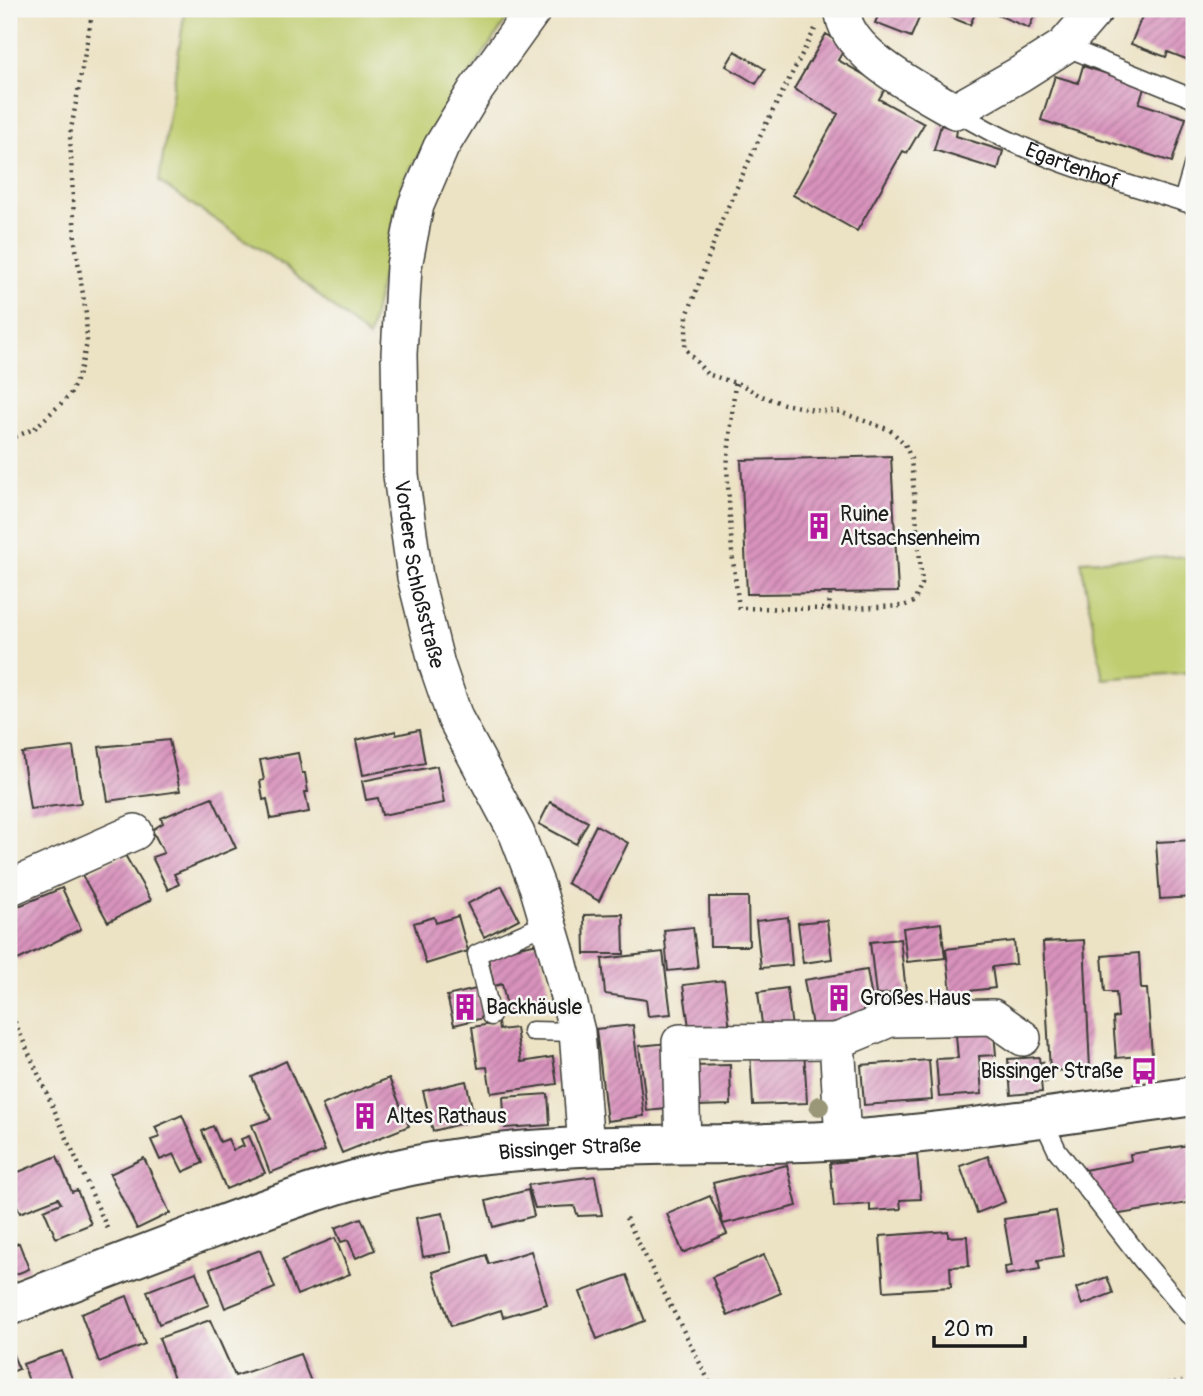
<svg xmlns="http://www.w3.org/2000/svg" width="1203" height="1396" font-family="Pangolin,sans-serif">
<defs>
<pattern id="building-hatch" width="6" height="6" patternUnits="userSpaceOnUse" patternTransform="scale(1.75)"><rect width="6" height="6" fill="#d993bd"/><path d="M-1 1l2-2M0 6l6-6M5 7l2-2" fill="none" stroke="#af7799"/></pattern>
</defs>
<rect width="100%" height="100%" fill="#f6f6f2"/>
<filter id="ink" filterUnits="userSpaceOnUse"><feTurbulence type="fractalNoise" baseFrequency=".0143" numOctaves="2"/><feDisplacementMap in="SourceGraphic" scale="14" xChannelSelector="R" yChannelSelector="G"/><feConvolveMatrix kernelMatrix="1 2 1 2 8 2 1 2 1" color-interpolation-filters="sRGB"/></filter>
<filter id="wash" filterUnits="userSpaceOnUse"><feTurbulence type="fractalNoise" baseFrequency=".00686" numOctaves="4" result="noise"/><feDisplacementMap in="SourceGraphic" scale="28" xChannelSelector="R" yChannelSelector="G"/><feGaussianBlur stdDeviation="1.57" result="paint"/><feColorMatrix in="noise" values="0 0 0 0 0 0 0 0 0 0 0 0 0 0 0 0 0 1.4 0 .05"/><feComposite in="paint" operator="in"/></filter>
<g filter="url(#wash)">
<rect width="100%" height="100%" fill="#ece2c4"/>
<!-- green -->
<path fill="#c0cd6f" stroke="#6e7446" stroke-width="2" d="M185,9h329l-66,97 -46,77 -33,155 -85,-72 -125,-84z
M1194,556v116l-91,7 -22,-118z"/>
<g id="blocks">
<!-- building -->
<path fill="url(#building-hatch)" d="M874,9h49l-12,28 -36,-14 5,-12z
M950,9h27l-7,16 -23,-9z
M983,9h54l-8,19z
M1145,9h49v53l-26,-10 -2,5 -35,-13z
M826,34l20,12 -8,14 48,27 -7,12 45,25 -17,29 -4,-2 -46,80 -64,-36 45,-81 -44,-25z
M735,51l30,18 -9,15 -30,-18z
M1083,66l62,20 -6,17 47,15 -14,44 -131,-42 14,-44 23,7z
M941,125l16,5 -1,6 47,15 -5,19 -64,-20z
M891,456l7,136 -151,2 -6,-134z
M419,730l6,33 -62,12 -7,-35 40,-9v4z
M169,740l11,51 -72,10 -9,-54z
M73,747l8,56 -51,6 -8,-56z
M298,753l4,20h3l3,19h-3l4,20 -38,7 -4,-20 -4,1 -3,-19 4,-1 -4,-20z
M437,766l7,37 -62,12 -4,-17 -12,2 -4,-19z
M212,797l24,51 -62,26 5,10 -11,6 -16,-33 12,-4 -12,-23 11,-7 -2,-5z
M550,802l38,20 -12,22 -37,-20z
M9,824l6,23 -6,2z
M596,825l32,18 -29,58 -32,-18z
M1194,840v57l-34,2 -4,-57z
M125,855l26,45 -43,22 -26,-47z
M502,886l17,33 -35,18 -17,-33z
M62,888l19,41 -63,31 -9,-19v-31z
M709,897h39l1,49h-39z
M623,914l1,40h-39l-1,-39z
M458,916l10,35 -42,13 -12,-41 20,-6 2,6z
M788,917l4,48 -31,3 -5,-47z
M827,920l5,39 -29,4 -5,-40z
M941,923l4,35 -38,4 -4,-34z
M693,927l5,41 -30,3 -4,-41z
M900,939l6,52 -30,4 -6,-53z
M1084,940l6,129 -40,2 -7,-129z
M1014,941l2,23 -24,3 3,21 -44,5 -5,-44z
M538,943l13,60 -43,9 -6,-28 -8,2 -7,-32z
M663,952l8,62 -23,2 -2,-16 -41,-6 -3,-35z
M1139,953l2,36h6l5,66 -36,3 -3,-40 5,-1 -2,-25h-11l-3,-36z
M867,970l8,46 -63,10 -8,-46z
M724,980l6,49 -40,5 -7,-49z
M787,988l5,40 -29,4 -5,-40z
M476,989l7,29 -29,7 -7,-29z
M993,1021l3,34 -17,1 3,38 -43,3 -3,-38 22,-1 -3,-34z
M498,1023l1,7 17,-2 5,34 32,-5 4,27 -66,9 -4,-26 -9,1 -6,-41z
M633,1025l11,91 -37,5 -11,-92z
M669,1043l8,65 -30,3 -8,-65z
M804,1049l3,54 -54,2 -3,-54z
M1039,1057l3,35 -31,3 -3,-36z
M929,1060l3,40 -68,5 -3,-40z
M286,1061l39,90 -55,22 -18,-48 19,-6 -19,-42z
M730,1065l1,40 -35,1 -2,-40z
M389,1078l20,48 -67,27 -20,-48z
M466,1081l9,39 -42,11 -10,-40z
M548,1094l2,31 -45,3 -2,-31z
M182,1115l21,48 -20,9 -9,-18 -14,6 -9,-20 9,-3 -5,-10z
M213,1126l7,16 8,-3 5,11 11,-4 -3,-7 8,-3 16,37 -39,16 -24,-58z
M1189,1145l5,31v26l-80,13 -35,-44 52,-10 -1,-7z
M917,1154l4,45 -21,1 1,9 -31,2v-7l-36,3 -4,-44z
M57,1156l15,36 5,-2 14,34 -35,14 -12,-28 17,-7 -3,-5 -38,15 -11,-27v-10z
M988,1156l17,46 -28,11 -17,-47z
M144,1158l26,55 -33,16 -27,-55z
M787,1165l10,41 -74,18 -10,-41z
M595,1176l7,39 -24,1 -4,-10 -39,2 -7,-23z
M528,1190l6,26 -41,11 -7,-26z
M710,1196l17,38 -44,19 -16,-39z
M1056,1211l8,45 -26,4 2,9 -34,6 -1,-8 7,-1 -8,-47z
M443,1213l8,39 -28,5 -7,-39z
M361,1218l14,32 -19,8 -8,-18 -7,2 -6,-14z
M948,1231v6l19,-1 2,30 -19,1 1,20 -67,4 -4,-55z
M335,1238l15,36 -53,21 -14,-36z
M19,1243l10,26 -20,8v-31z
M260,1250l15,38 -50,20 -15,-39z
M531,1251l16,53 -44,13 -2,-7 -50,16 -18,-54 53,-17 3,9z
M764,1255l17,38 -53,23 -16,-39z
M196,1272l13,33 -50,19 -12,-33z
M627,1275l18,46 -48,18 -17,-47z
M1107,1277l6,16 -31,12 -6,-17z
M127,1296l18,48 -46,18 -18,-48z
M210,1320l25,56 65,-22 13,33h-136l-18,-49z
M9,1346l10,23 -10,4z
M62,1351l13,36h-44l-8,-23z
M149,1380l2,7h-21z"/>
</g>
</g>
<g filter="url(#ink)">
<use href="#blocks" fill-opacity="0" stroke="#3b3a35" stroke-width="2"/>
<g fill="none" stroke-linecap="round" stroke-linejoin="round">
<defs>
<g id="lane">
<path d="M1064,46l130,53"/>
<path id="s1" d="M955,111c76,48 154,67 239,94"/>
<path d="M1183,201l11,-38"/>
<path d="M491,1016l-14,-62 71,-31"/>
<path d="M532,1031l45,1"/>
<path d="M1042,1118l15,32 86,111 46,54"/>
</g>
<g id="street">
<path id="s2" d="M534,9l-59,82 -34,56 -25,58 -12,61 -5,88 2,121 14,102 22,88 18,53 62,116 20,52 21,71 19,75 9,115"/>
<path d="M843,9c-2,43 80,83 112,102l65,-37 44,-28 32,-37"/>
<path d="M9,888l126,-56"/>
<path d="M843,1140l-6,-99 53,-22 103,-2 30,21"/>
<path d="M683,1144l-3,-102 157,-1"/>
</g>
<g id="secondary">
<path id="s3" d="M9,1306c62,-24 125,-48 188,-72 70,-26 140,-53 214,-68 142,-29 288,-17 432,-26 118,-8 235,-28 351,-44"/>
</g>
</defs>
<!-- lane casing -->
<use href="#lane" stroke="#3b3a35" stroke-width="21"/>
<!-- street casing -->
<use href="#street" stroke="#3b3a35" stroke-width="38"/>
<!-- secondary casing -->
<use href="#secondary" stroke="#3b3a35" stroke-width="42"/>
<!-- path -->
<path stroke="#3b3a35" stroke-width="4.5" stroke-dasharray="2 5" stroke-linecap="butt" d="M815,29l-51,99 -42,92 -35,96 -2,32 22,26 35,11 17,10 25,9 35,7h18l53,19 15,14 6,15 11,125 -8,18 -11,4 -74,3 1,-16
M735,383l-8,84 5,85 7,56 90,1
M9,439l25,-10 36,-34 10,-24 7,-28 -1,-29 -11,-72 -5,-107 23,-126
M9,1009l100,223
M1042,1061l4,22
M626,1218l86,169
M1189,1339l1,42
M1118,1387l76,-6"/>
<!-- lane -->
<use href="#lane" stroke="#fff" stroke-width="18"/>
<!-- street -->
<use href="#street" stroke="#fff" stroke-width="35"/>
<!-- secondary -->
<use href="#secondary" stroke="#fff" stroke-width="38"/>
</g>
<!-- trees -->
<circle fill="#999778" cx="819" cy="1106" r="10"/>
</g>
<!-- icons -->
<defs>
<symbol id="building-bare" viewBox="-9 -9 18 18"><path d="M-4-6H4V6H1V3H-1V6H-4ZM-2.5-4.3h1.7v1.8h-1.7ZM.8-4.3h1.7v1.8H.8ZM-2.5-1h1.7V.8h-1.7ZM.8-1h1.7V.8H.8Z" fill="#b5179e" stroke="#f6f6f2" stroke-width="2.5" paint-order="stroke"/></symbol>
<symbol id="bus-bare" viewBox="-9 -9 18 18"><path d="M-5-6H5V4H4V6H2V4H-2V6H-4V4H-5ZM-3.5-4V0h7V-4ZM-3.5 1.2v1.5H-2V1.2ZM2 1.2v1.5H3.5V1.2Z" fill="#b5179e" stroke="#f6f6f2" stroke-width="2.5" paint-order="stroke"/></symbol>
</defs>
<g fill-rule="evenodd">
<use href="#building-bare" x="800" y="507" width="38" height="38"/>
<use href="#building-bare" x="820" y="979" width="38" height="38"/>
<use href="#building-bare" x="446" y="988" width="38" height="38"/>
<use href="#bus-bare" x="1125" y="1052" width="38" height="38"/>
<use href="#building-bare" x="346" y="1097" width="38" height="38"/>
</g>
<g text-anchor="middle" dominant-baseline="central" stroke-width="5" stroke-linejoin="round" paint-order="stroke">
<!-- street labels -->
<g font-size="21" fill="#1c1c1c" stroke="#f6f6f2">
<text stroke="none"><textPath href="#s1" startOffset="130">Egartenhof</textPath></text>
<text stroke="none"><textPath href="#s2" startOffset="602">Vordere Schloßstraße</textPath></text>
<text stroke="none"><textPath href="#s3" startOffset="586">Bissinger Straße</textPath></text>
</g>
<!-- poi labels -->
<g font-size="21" fill="#1c1c1c" stroke="#f6f6f2" text-anchor="start">
<text x="840" y="514">Ruine<tspan x="840" dy="24">Altsachsenheim</tspan></text>
<text x="860" y="998">Großes Haus</text>
<text x="486" y="1007">Backhäusle</text>
<text x="1123" y="1071" text-anchor="end">Bissinger Straße</text>
<text x="386" y="1116">Altes Rathaus</text>
</g>
</g>
<!-- margin -->
<rect width="1203" height="1396" fill="none" stroke="#f6f6f2" stroke-width="35"/>
<!-- scale -->
<path d="M934 1336v10h91v-10" fill="none" stroke="#1c1c1c" stroke-width="3.5"/>
<text x="944" y="1336" font-size="21" fill="#1c1c1c" stroke="#f6f6f2" stroke-width="5" paint-order="stroke">20 m</text>
</svg>
